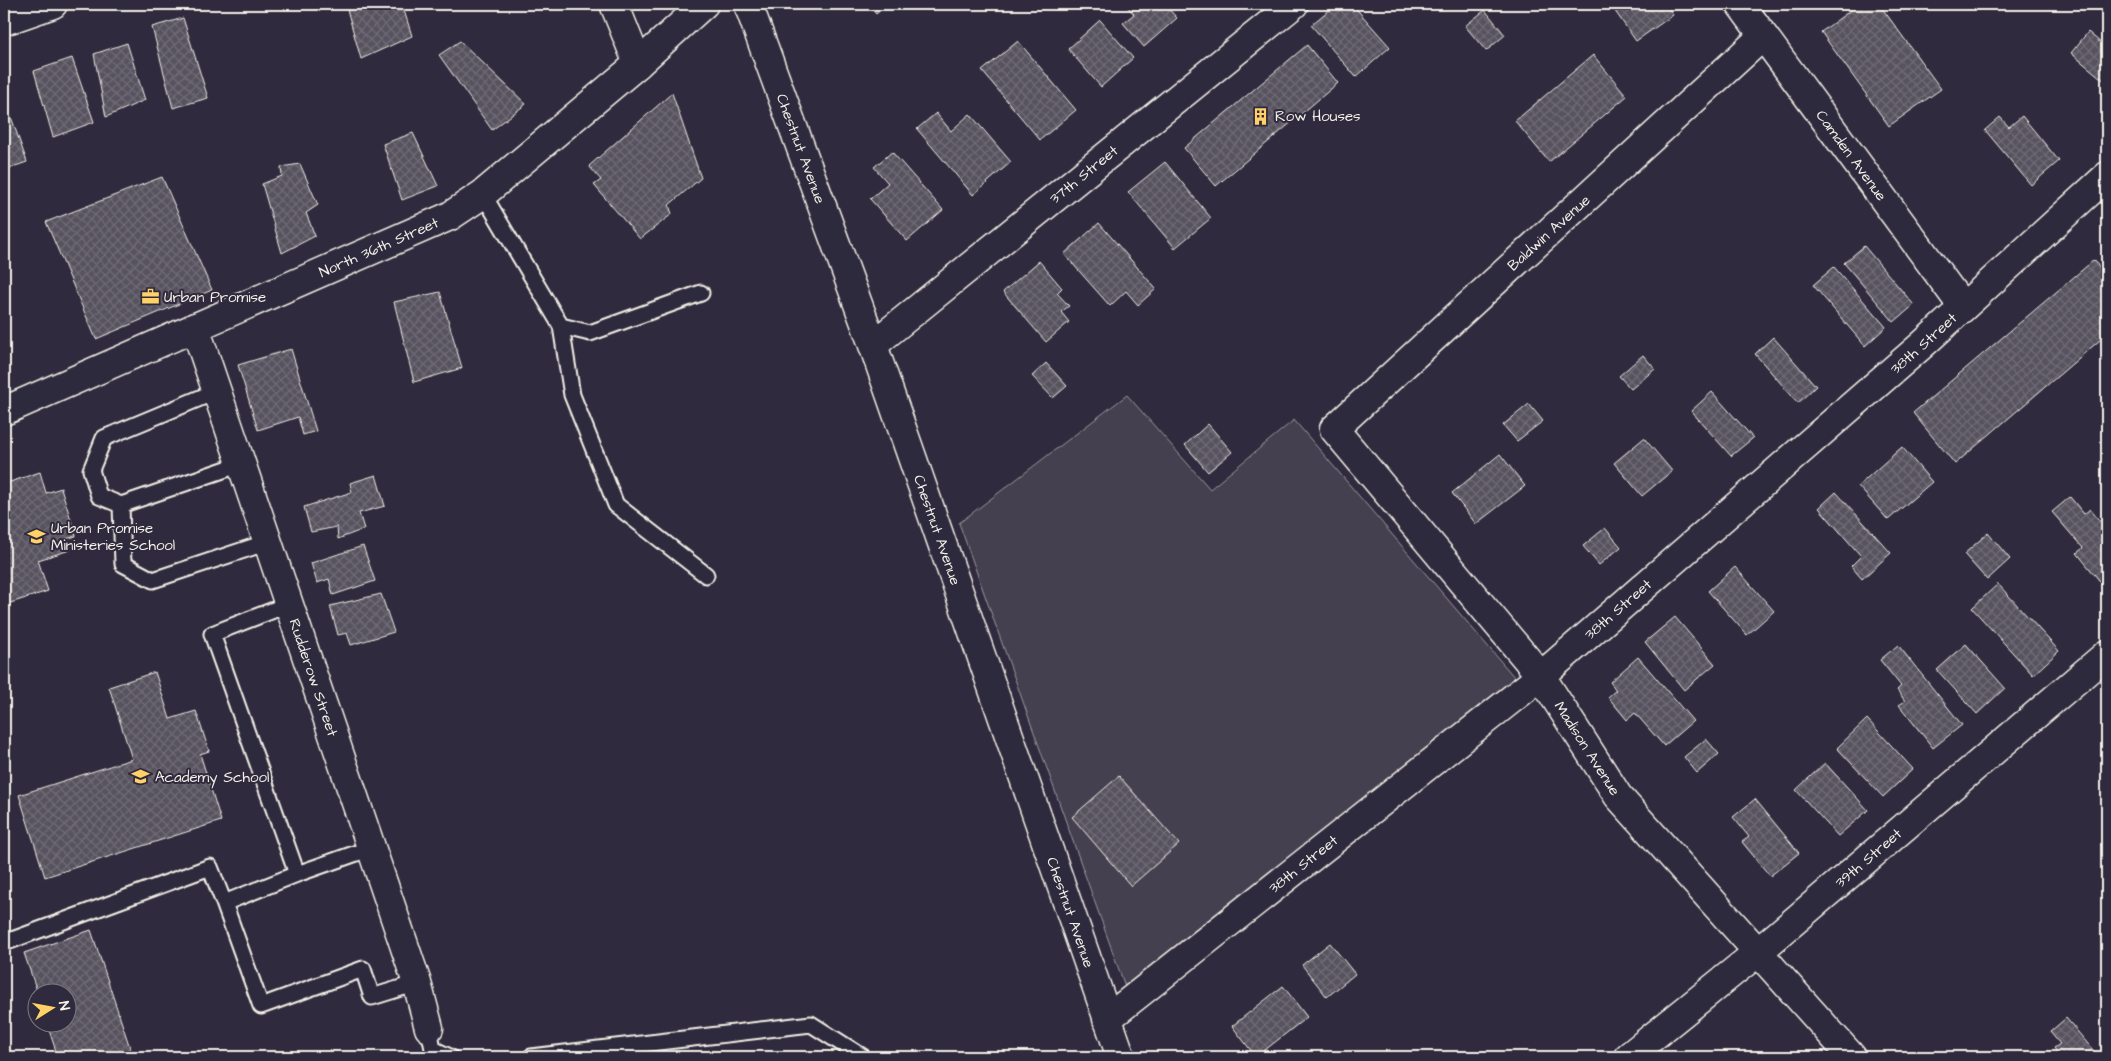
<svg xmlns="http://www.w3.org/2000/svg" width="2111" height="1061" font-family="'Architects Daughter',sans-serif">
<defs>
<pattern id="building-cross-hatch" width="8" height="8" patternUnits="userSpaceOnUse" patternTransform="scale(1.25)"><rect width="8" height="8" fill="#56525f"/><path d="M0 0l8 8M0 8l8-8" fill="none" stroke="#6f6b76"/></pattern>
</defs>
<rect width="100%" height="100%" fill="#2f2a3d"/>
<filter id="ink" filterUnits="userSpaceOnUse"><feTurbulence type="fractalNoise" baseFrequency=".02" numOctaves="2"/><feDisplacementMap in="SourceGraphic" scale="10" xChannelSelector="R" yChannelSelector="G"/><feConvolveMatrix kernelMatrix="1 2 1 2 8 2 1 2 1" color-interpolation-filters="sRGB"/></filter>
<g filter="url(#ink)">
<!-- park -->
<path fill="#454050" stroke="#9c989c" d="M1127,395l83,94 84,-69 221,258 -388,314 -168,-469z"/>
<!-- building -->
<path fill="url(#building-cross-hatch)" stroke="#f4f1e8" d="M353,4h49l10,32 -51,23 -15,-53z
M867,4h21l-12,10z
M1125,4h39l13,14 -33,29 -21,-24 11,-9z
M1336,4h16l38,43 -34,30 -45,-52z
M1610,4h56l7,11 -37,26z
M1859,4h20l62,85 -52,37 -68,-94z
M1485,10l20,25 -19,16 -21,-25z
M183,18l25,80 -35,10 -21,-81z
M1100,20l33,38 -32,29 -33,-38z
M2088,32l19,16v35l-36,-30z
M460,41l66,63 -34,26 -53,-75z
M1018,41l58,69 -36,30 -58,-69z
M127,43l18,57 -39,17 -12,-63z
M1307,45l31,38 -122,103 -32,-38z
M1593,55l34,41 -78,66 -34,-41z
M72,58l22,64 -41,15 -19,-66z
M672,93l29,85 -32,27 3,9 -32,25 -46,-54 7,-5 -12,-14z
M4,97l23,65 -23,8z
M936,113l15,18 19,-17 41,48 -38,33 -56,-66z
M2022,116l37,45 -28,24 -46,-55 15,-13 9,10z
M413,133l25,53 -36,14 -19,-56z
M892,152l51,58 -36,31 -37,-42 18,-16 -14,-16z
M1165,162l46,56 -36,30 -47,-56z
M300,164l18,41 -12,8 9,23 -33,17 -20,-69 20,-8 -1,-9z
M162,177l50,113 -116,49 -50,-117z
M1099,223l57,66 -18,16 -12,-14 -16,15 -46,-52z
M1864,246l50,59 -20,17 -50,-59z
M2094,260l13,16v58l-152,130 -42,-51z
M1039,261l23,27 -5,5 12,13 -8,6 8,10 -23,20 -43,-50z
M1834,267l52,60 -21,19 -52,-61z
M440,292l22,76 -48,14 -20,-80z
M1773,337l43,49 -18,17 -43,-49z
M291,349l25,82 -13,4 -5,-18 -40,13 -20,-65z
M1643,355l12,14 -24,20 -12,-13z
M1046,363l21,23 -14,12 -21,-22z
M1712,392l41,46 -22,18 -40,-45z
M1529,404l14,17 -26,20 -14,-16z
M1208,424l24,28 -24,20 -23,-27z
M1644,438l28,33 -30,25 -28,-33z
M1902,447l30,35 -44,38 -30,-34z
M1500,454l25,32 -49,38 -24,-31z
M40,472l6,21 15,-5 15,48 -10,3 4,11 -32,10 10,31 -44,14v-121z
M376,475l9,31 -26,7 5,16 -26,10 -1,-12 -26,5 -7,-25 48,-15 -2,-9z
M1836,492l55,61 -29,26 -11,-13 10,-10 -42,-48z
M2070,497l14,17 6,-5 17,21v60l-30,-37 6,-5 -31,-36z
M1605,528l16,19 -22,18 -16,-19z
M1988,533l22,26 -23,21 -23,-26z
M363,546l12,35 -42,14 -4,-16 -12,4 -6,-20z
M1735,567l39,44 -27,24 -39,-44z
M1998,584l61,67 -26,24 -61,-67z
M381,594l13,38 -43,13 -4,-12 -9,2 -8,-29z
M1675,617l40,47 -31,26 -39,-48z
M1966,644l39,44 -28,26 -40,-44z
M1898,645l64,80 -29,23 -34,-43 6,-4 -8,-11 4,-4 -21,-26z
M1638,657l55,64 -29,25 -29,-33 -8,7 -19,-23 8,-7 -6,-8z
M155,672l15,47 26,-8 13,40 -9,3 21,67 -176,56 -26,-82 113,-36 -23,-72z
M1867,719l46,50 -30,28 -46,-49z
M1706,739l13,15 -22,19 -13,-16z
M1825,763l43,47 -30,26 -42,-46z
M1119,776l60,68 -48,42 -59,-69z
M1755,799l44,54 -29,23 -28,-34 7,-5 -16,-20z
M91,930l42,127h-75l-11,-33h21v-30h-30l-14,-41z
M1330,943l25,31 -28,23 -25,-32z
M1283,986l24,31 -51,40 -24,-31z
M2066,1018l33,39h-38l-7,-9 6,-4 -10,-12z"/>
<g fill="none" stroke-linecap="round" stroke-linejoin="round">
<defs>
<path id="lane" d="M483,194l78,132 29,7 111,-40
M561,326l11,69 44,110 90,70
M217,391l-113,47 -13,32 8,26 22,9 120,-41
M121,505l2,59 30,16 115,-38
M289,604l-77,30 85,240 74,-26
M224,903l37,103 102,-37 9,28 45,-14
M4,943l206,-76 14,36 73,-29
M429,1028l4,21 17,8
M531,1057l280,-33 52,33"/>
<g id="street">
<path d="M614,4l24,60"/>
<path id="s1" d="M748,4l125,341 248,712"/>
<path id="s2" d="M1740,4l223,303"/>
<path d="M4,21l49,-17"/>
<path id="s3" d="M1763,36l-429,393 207,247 77,120 234,261"/>
<path id="s4" d="M195,327l222,656 12,45"/>
<path id="s5" d="M873,345l421,-341"/>
<path id="s6" d="M1107,1019l434,-343 381,-331 185,-169"/>
<path id="s7" d="M1628,1057l130,-105 349,-298"/>
</g>
<g id="secondary">
<path id="s8" d="M4,411l446,-195 33,-22 155,-130 66,-60"/>
</g>
</defs>
<!-- lane casing -->
<use href="#lane" stroke="#f4f1e8" stroke-width="19"/>
<!-- street casing -->
<use href="#street" stroke="#f4f1e8" stroke-width="31"/>
<!-- secondary casing -->
<use href="#secondary" stroke="#f4f1e8" stroke-width="31"/>
<!-- lane -->
<use href="#lane" stroke="#2f2a3d" stroke-width="15"/>
<!-- street -->
<use href="#street" stroke="#2f2a3d" stroke-width="28"/>
<!-- secondary -->
<use href="#secondary" stroke="#2f2a3d" stroke-width="28"/>
</g>
</g>
<!-- icons -->
<defs>
<symbol id="building-bare" viewBox="-9 -9 18 18"><path d="M-4-6H4V6H1V3H-1V6H-4ZM-2.5-4.3h1.7v1.8h-1.7ZM.8-4.3h1.7v1.8H.8ZM-2.5-1h1.7V.8h-1.7ZM.8-1h1.7V.8H.8Z" fill="#ffd166" stroke="#2f2a3d" stroke-width="2.5" paint-order="stroke"/></symbol>
<symbol id="office-bare" viewBox="-9 -9 18 18"><path d="M-6-3h4V-5.5h4V-3h4V5H-6ZM-1-4.5V-3h2v-1.5ZM-6 0V1H6V0Z" fill="#ffd166" stroke="#2f2a3d" stroke-width="2.5" paint-order="stroke"/></symbol>
<symbol id="school-bare" viewBox="-9 -9 18 18"><path d="M0-5L7-2L0 1L-7-2ZM-4 1L0 2.5L4 1V4Q0 6-4 4Z" fill="#ffd166" stroke="#2f2a3d" stroke-width="2.5" paint-order="stroke"/></symbol>
</defs>
<g fill-rule="evenodd">
<use href="#building-bare" x="1248" y="104" width="25" height="25"/>
<use href="#office-bare" x="138" y="284" width="25" height="25"/>
<use href="#school-bare" x="24" y="524" width="25" height="25"/>
<use href="#school-bare" x="128" y="764" width="25" height="25"/>
</g>
<g text-anchor="middle" dominant-baseline="central" stroke-width="4" stroke-linejoin="round" paint-order="stroke">
<!-- poi labels -->
<g font-size="15" fill="#f4f1e8" stroke="#2f2a3d" text-anchor="start">
<text x="1275" y="116">Row Houses</text>
<text x="164" y="297">Urban Promise</text>
<text x="51" y="528">Urban Promise<tspan x="51" dy="17">Ministeries School</tspan></text>
<text x="155" y="777">Academy School</text>
</g>
<!-- street labels -->
<g font-size="15" fill="#f4f1e8" stroke="#2f2a3d">
<text stroke="none"><textPath href="#s1" startOffset="154">Chestnut Avenue</textPath></text>
<text stroke="none"><textPath href="#s2" startOffset="188">Camden Avenue</textPath></text>
<text stroke="none"><textPath href="#s5" startOffset="271">37th Street</textPath></text>
<text transform="translate(1549 233) rotate(-42)">Baldwin Avenue</text>
<text stroke="none"><textPath href="#s8" startOffset="409">North 36th Street</textPath></text>
<text stroke="none"><textPath href="#s6" startOffset="1060">38th Street</textPath></text>
<text stroke="none"><textPath href="#s1" startOffset="559">Chestnut Avenue</textPath></text>
<text stroke="none"><textPath href="#s6" startOffset="655">38th Street</textPath></text>
<text stroke="none"><textPath href="#s4" startOffset="370">Rudderow Street</textPath></text>
<text stroke="none"><textPath href="#s3" startOffset="990">Madison Avenue</textPath></text>
<text stroke="none"><textPath href="#s7" startOffset="312">39th Street</textPath></text>
<text stroke="none"><textPath href="#s6" startOffset="250">38th Street</textPath></text>
<text stroke="none"><textPath href="#s1" startOffset="964">Chestnut Avenue</textPath></text>
</g>
</g>
<!-- margin -->
<rect width="2111" height="1061" fill="none" stroke="#2f2a3d" stroke-width="20"/>
<rect x="10" y="10" width="2091" height="1041" fill="none" stroke="#f4f1e8" stroke-width="2" filter="url(#ink)"/>
<!-- north arrow -->
<g transform="translate(52 1008) rotate(79)"><circle r="24" fill="#2f2a3d" stroke="#7e7a81"/>
<path d="M0-4L9 19L0 12L-9 19Z" fill="#ffd166"/>
<text y="-8" font-size="14" font-weight="bold" text-anchor="middle" fill="#f4f1e8">N</text>
</g>
</svg>
